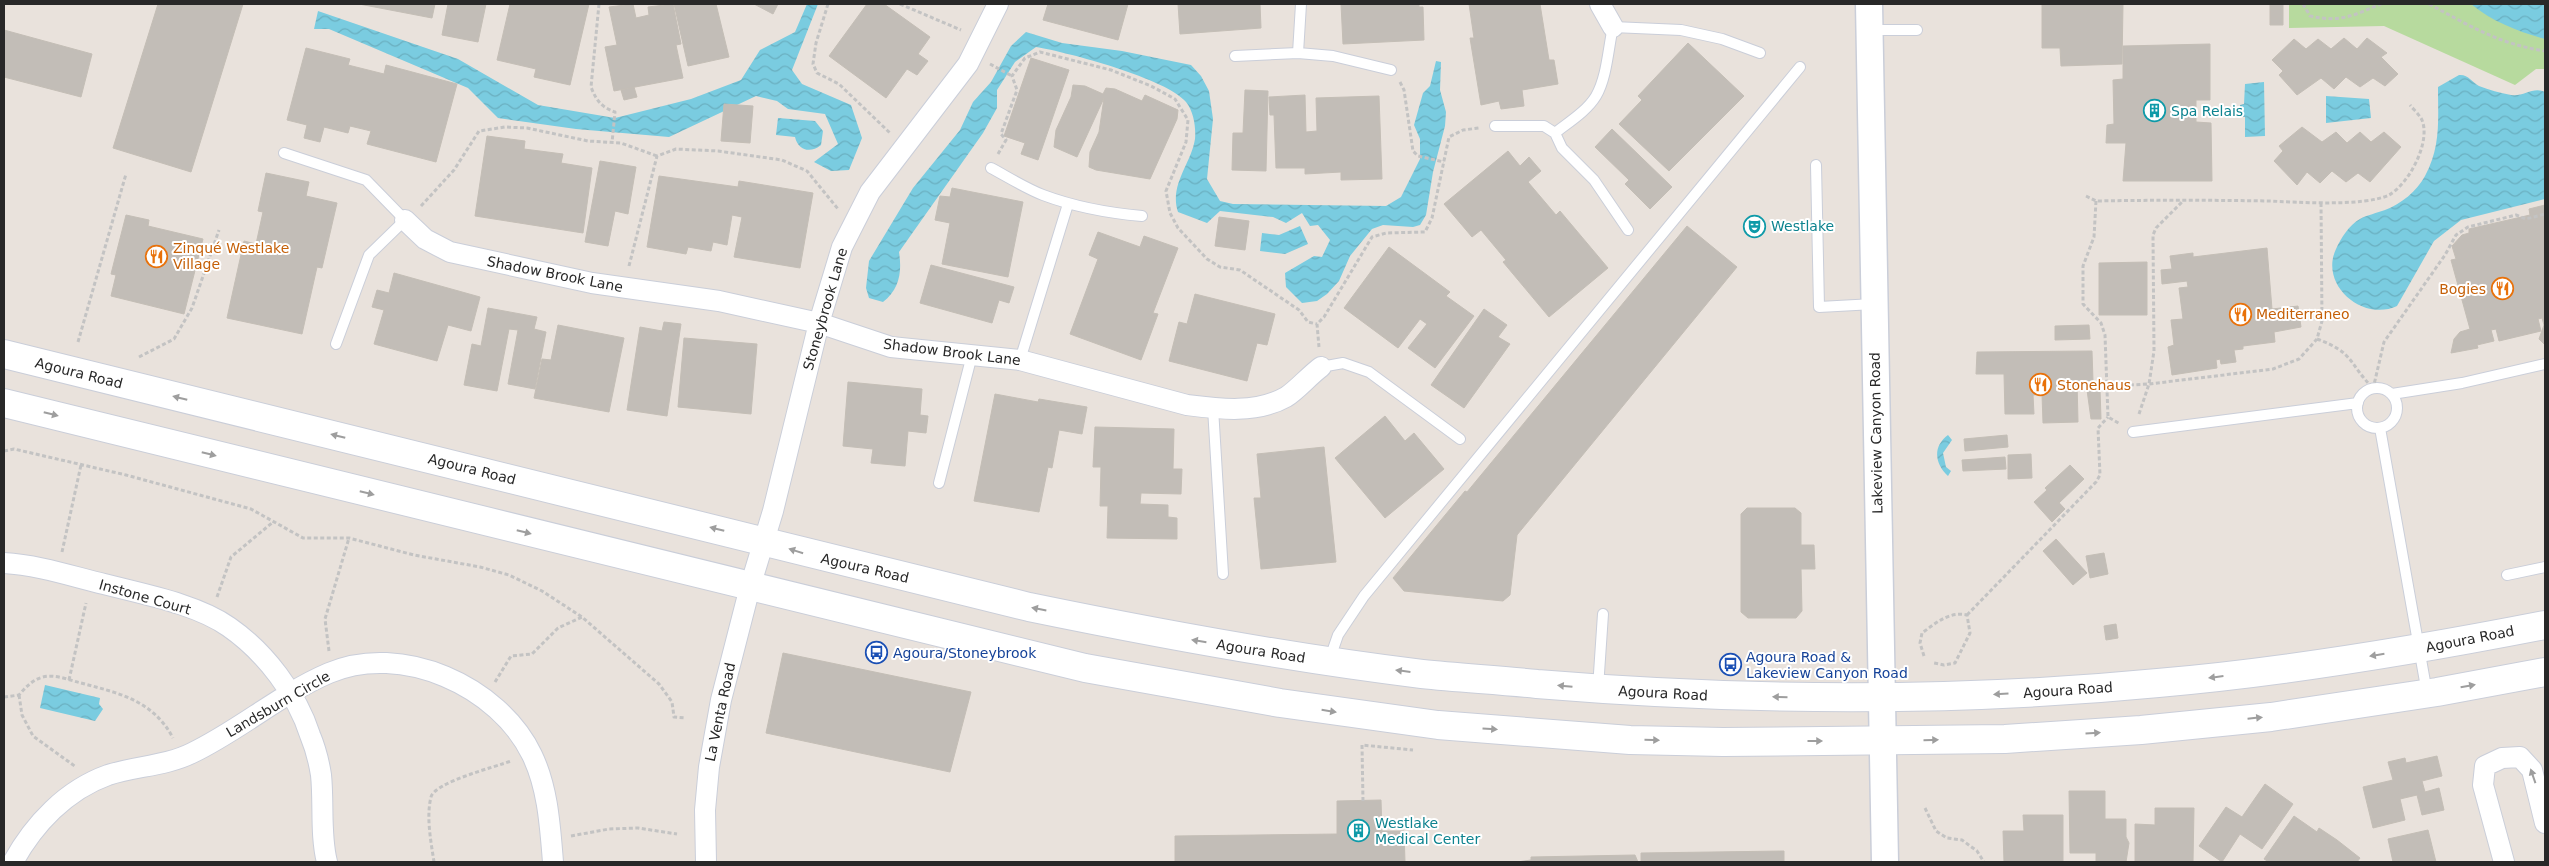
<svg xmlns="http://www.w3.org/2000/svg" width="2549" height="866" font-family="'DejaVu Sans',sans-serif">
<defs>
<pattern id="water-waves" width="16" height="10" patternUnits="userSpaceOnUse" patternTransform="scale(1.25)"><rect width="16" height="10" fill="#7acce0"/><path d="M0 5q4-4 8 0t8 0" fill="none" stroke="#6aafc0"/></pattern>
</defs>
<rect width="100%" height="100%" fill="#e9e2dc"/>
<!-- green -->
<path fill="#b7da9e" d="M2289,4h256v65h-9l-21,16 -131,-59 -95,2z"/>
<!-- water -->
<path fill="url(#water-waves)" d="M807,4h11l-26,66 10,14 49,21 11,33 -13,32 -18,1 -17,-9 24,-18 -13,-30 -37,-5 -11,-8 -21,-5 -87,41 -93,-8 -78,-11 -30,-30 -139,-59h-15l4,-18 140,48 80,46 77,13 76,-19 50,-19 19,-30 35,-18z
M2471,4h74v35c-26,-7 -54,-18 -74,-35z
M1026,32l36,11 60,8 69,14 10,11 8,15 4,28 -6,60 13,22 13,3 153,2 15,-9 19,-38v-20l-6,-14 9,-32 7,-7 6,-25 5,1 -1,28 6,22 -1,14 -12,46 -7,43 -6,10 -7,2 -30,-2 -11,4 -22,27 -11,25 -12,13 -10,7 -15,2 -16,-16 -1,-14 29,-17 8,1 8,-17 -12,-15 -8,1 -8,-13 -16,10 -13,-6 -53,-6 -13,12 -29,-11c-9,-27 13,-48 17,-73 1,-11 -1,-27 -9,-37 -18,-23 -119,-50 -150,-55l-21,15 -18,28v18l-14,25 -84,119c3,19 1,37 -16,50l-14,-4 -3,-10 3,-27 44,-73 47,-58 13,-28 18,-20 20,-36z
M2459,75c9,-1 13,7 20,11 10,4 21,7 32,9 13,2 22,-9 34,-3v107l-84,21 -27,21 -37,65c-34,16 -78,-21 -61,-57 5,-11 13,-24 24,-30 7,-4 17,-6 25,-9 16,-6 32,-19 40,-34 16,-30 13,-56 13,-89z
M2264,82l1,54 -20,1v-20h-5v-12l4,-1 1,-20z
M2326,96l43,3 2,19 -45,5z
M778,118l37,3 8,10 -2,14c-11,9 -23,5 -26,-8l-19,-2z
M1300,226l8,18 -23,10 -25,-3 2,-18 17,2z
M1948,435l4,5 -9,13 3,14 5,4 -3,5c-14,-13 -15,-30 0,-41z
M45,685l55,13 -1,6 4,5 -8,12 -55,-13z"/>
<!-- building -->
<path fill="#c2bdb7" stroke="#c4beb6" d="M158,4h85l-52,168 -78,-24z
M359,4h76l-3,14z
M448,4h38l-8,38 -36,-7z
M510,4h79l-19,81 -36,-8 2,-8 -39,-9z
M633,4l3,14 13,-3 -1,-8 25,-3 8,40 -5,1 7,33 -69,13 -9,-44 12,-2 -8,-38z
M674,4h42l13,53 -41,9z
M754,4h24l-5,10z
M867,4h17l46,33 -12,17 10,7 -11,14 -10,-6 -21,29 -57,-42z
M1048,4h80l-10,36 -75,-20z
M1178,4h82l1,24 -81,6z
M1341,4h78v3h4l1,33 -81,4z
M1469,4h71l9,56h5l4,24 -36,6 2,16 -23,3 -2,-8 -18,4 -11,-67h4z
M2042,4h81l-1,60 -61,2 -1,-18h-18z
M2270,4h13v21h-13z
M4,30l88,24 -11,43 -77,-20z
M2344,38l13,11 10,-11 20,15 -6,4 17,17 -13,12 -12,-8 -13,9 -14,-10 -12,12 -13,-11 -24,17 -18,-20 4,-4 -11,-11 22,-21 12,10 12,-10 13,10z
M1688,43l56,53 -75,75 -50,-47 23,-24 -4,-4z
M2210,44v56h-14v22l15,1 1,58h-89l3,-38h-20l1,-18 7,-1 -1,-44 10,-1v-33z
M306,48l44,11 -2,6 36,9 2,-9 71,19 -21,78 -69,-18 4,-13 -21,-5 -2,7 -24,-6 -4,15 -16,-4 3,-13 -20,-5z
M1031,58l38,12 -31,90 -17,-6 4,-11 -21,-7z
M1073,85l12,1 18,8 3,-6 9,1 27,12 3,-6 33,15 -1,9 -27,60 -54,-9 -7,-3 1,-15 9,-20 5,-34 -27,59 -23,-10 2,-17 15,-33z
M634,87l3,10 -13,3 -3,-10z
M1245,90l23,1 -2,80 -34,-1 1,-37h10z
M1305,95l1,37 11,-1 -1,-33 63,-2 3,83 -41,1v-8l-36,2v-6h-29l-2,-53h-4l-1,-18z
M724,104l29,2 -3,37 -29,-2z
M2302,127l20,15 14,-10 11,11 13,-11 11,10 13,-10 17,15 -31,35 -12,-9 -12,9 -14,-11 -12,12 -13,-11 -10,13 -23,-24 9,-10 -4,-5z
M1612,129l60,58 -22,22 -25,-25 4,-4 -34,-33z
M487,136l38,5 -1,8 39,5 -2,9 31,5 -9,65 -108,-17z
M1508,151l12,15 9,-9 12,14 -13,11 28,33 4,-4 48,57 -59,49 -46,-55 3,-2 -25,-30 -9,7 -28,-33z
M600,161l36,6 -8,47 -13,-3 -7,35 -23,-4z
M266,173l43,9 -3,14 31,7 -15,65 -5,-1 -15,67 -75,-16 17,-77 12,3 7,-32 -5,-1z
M659,176l79,11 1,-6 74,12 -13,75 -66,-11 8,-40 -10,-2 -5,30 -14,-3 -2,9 -23,-4 -2,7 -39,-7z
M952,188l71,14 -15,75 -66,-13 8,-41 -15,-3 5,-24 10,1z
M2545,205v140l-6,-6 5,-14 -2,-7 -4,1 3,12 -42,10 -3,-12 -5,1 3,11 -17,4 1,3 -27,5 3,-14 6,-7 10,-3 -19,-69 5,-1 -4,-13 10,-11 7,-2v-4l61,-14 -1,-6z
M126,215l23,5 -1,6 55,13 -19,75 -73,-18 5,-21 -5,-1z
M1219,217l30,4 -4,29 -30,-4z
M1687,226l50,41 -220,268 -7,60 -7,6 -99,-10 -11,-13 72,-87 2,1z
M1098,232l42,15 4,-11 34,12 -25,65 5,1 -17,46 -71,-26 28,-75 -9,-4z
M1389,247l61,45 -4,4 28,20 -39,52 -27,-20 19,-24 -7,-5 -22,29 -54,-40z
M2267,248l5,61 26,-3 3,21 -27,5 1,10 -32,4v3l-9,1 2,12 -15,2 -1,-5 -4,1 1,8 -45,7 -4,-28 6,-2 -3,-25 12,-1 -4,-31 9,-1 -1,-6 -25,3 -1,-14 11,-1 -2,-13 23,-3v4z
M2147,262v53h-48v-52z
M931,265l83,22 -5,16 -10,-3 -7,23 -72,-20z
M394,273l86,24 -9,34 -23,-6 -11,36 -63,-17 10,-34 -12,-3 5,-17 12,3z
M1195,294l80,20 -8,31 -10,-2 -10,38 -78,-20 10,-39 8,2z
M488,308l49,9 -3,12 12,3 -11,57 -27,-5 10,-54 -9,-1 -12,62 -33,-6 8,-41 9,2z
M1484,309l23,16 -9,12 12,7 -46,64 -33,-23z
M664,322l17,2 -14,92 -40,-6 13,-83 22,4z
M558,325l66,13 -15,74 -75,-14 8,-39 9,1z
M2089,325l1,14 -35,1v-14z
M684,338l73,6 -6,70 -73,-7z
M2092,351l1,30h-16l1,41 -35,1 -1,-29 -9,1 1,19h-29l-1,-40h-28l1,-22z
M848,382l74,7 -2,26 8,1 -2,17 -18,-2 -3,35 -34,-3 2,-14 -30,-3z
M2100,389l1,30h-10l-4,-29z
M995,394l43,8 1,-3 48,8 -5,27 -23,-4 -7,38 -4,-1 -9,45 -65,-11z
M1385,416l20,25 9,-8 30,36 -59,49 -50,-60z
M1095,427l79,2 -1,40h9l-1,25 -40,-1 -1,11 28,1v12l9,1v21l-70,-1 1,-32h-8l1,-39h-8z
M2007,435l1,12 -43,4 -1,-12z
M1324,447l12,115 -75,7 -7,-71h7l-4,-44z
M2031,454l1,24 -24,1v-24z
M2005,457l1,12 -43,2 -1,-11z
M2070,465l14,14 -25,24 -14,-15z
M2047,490l18,19 -13,13 -18,-20z
M1747,508h48l6,5v32h13l1,24h-14l1,42 -6,7h-48l-7,-6v-98z
M2056,539l31,34 -14,12 -30,-34z
M2104,553l4,21 -18,4 -4,-22z
M2116,624l2,14 -12,2 -2,-14z
M783,653l188,39 -21,80 -184,-39z
M2437,756l5,20 -20,5 3,11 14,-4 5,22 -22,5 -5,-20 -17,4 5,21 -32,8 -10,-41 30,-7 -5,-18 17,-4 1,5z
M2265,784l28,20 -31,45 -22,-15 -18,28 -23,-16 27,-39 16,10z
M2069,791h36v28h21v18l3,6 -3,19h-30v-9h-26z
M1381,800l1,31h22l1,31h-230v-26l162,-2v-33z
M2155,808h39l-1,54h-58v-38l20,1z
M2023,815h40v47h-59l-1,-31h21z
M2294,816l23,16 2,-4 18,12 23,18 -3,4h-88l-5,-3z
M2428,830l8,32h-43l-5,-23z
M1784,851v11h-143v-9z
M1635,855l3,7h-121l14,-2v-3z"/>
<g fill="none" stroke-linecap="round" stroke-linejoin="round">
<defs>
<path id="service" d="M1871,30h46
M1298,53l3,-49
M1235,56l63,-3 35,3 58,14
M1495,126h49l11,7 7,15 32,32 34,50
M1555,133c14,-11 32,-22 41,-37 11,-19 12,-47 17,-69l68,3 41,9 38,14
M284,153l82,27 39,40 -36,35 -33,89
M1816,165l3,142 55,-3
M991,168c17,9 34,20 52,27 32,12 65,18 99,21
M1020,360l48,-156
M1321,367l22,-4 26,9 91,67
M2357 408a20 20 0 1 1 40 0a20 20 0 1 1-40 0Z
M2392,394l70,-11 83,-19
M1213,408l10,166
M2380,428l47,265
M2133,432l225,-29
M939,483l33,-128
M2507,575l38,-8
M1329,661l9,-26 26,-39 436,-529
M1598,688l5,-74"/>
<path id="minor" d="M1600,4l13,23
M405,220l20,19 25,13 142,31 127,18 100,22 72,24 129,13 167,45c32,4 69,9 99,-8 10,-6 24,-22 35,-30
M4,563c34,2 67,13 100,21 38,10 93,20 125,43 36,25 68,67 81,108 5,12 9,27 11,40 3,28 -1,60 6,87
M13,862c21,-38 53,-72 95,-87 28,-9 58,-9 84,-22 48,-23 88,-59 137,-80 72,-31 170,13 203,82 16,33 18,71 21,107
M706,862l-1,-52 4,-43 12,-67 29,-113 23,-76 46,-188 23,-76 28,-55 98,-128 30,-60
M2504,862l-21,-77 2,-19 17,-8 18,-1 12,13 13,53"/>
<path id="tertiary" d="M1869,4l16,858"/>
<path id="secondary" d="M4,354l1025,253c131,27 261,51 393,67 38,4 77,6 115,10 207,17 414,19 621,-1 130,-11 259,-33 387,-58
M4,403l1081,265 195,35 158,22 192,15 93,2 282,-3 136,-9 130,-13 166,-25 108,-20"/>
</defs>
<!-- service casing -->
<use href="#service" stroke="#caced9" stroke-width="12"/>
<!-- minor casing -->
<use href="#minor" stroke="#caced9" stroke-width="22"/>
<!-- tertiary casing -->
<use href="#tertiary" stroke="#caced9" stroke-width="29"/>
<!-- secondary casing -->
<use href="#secondary" stroke="#caced9" stroke-width="30"/>
<!-- path -->
<path stroke="#c3c3c3" stroke-width="3" stroke-dasharray="4 2.5" stroke-linecap="butt" d="M599,4l-8,83c5,13 10,20 24,25l-3,31
M828,4l-12,39 -3,21 4,9 22,11 51,49
M900,4l61,26
M2303,4l7,12c31,7 44,-1 71,-12
M2429,4c41,22 70,40 116,47
M990,64l22,12
M1400,82l4,8 9,61 5,5 26,6
M998,154l8,-14 -5,-6 16,-44 -5,-14 13,-18 15,-6 71,18 40,16 24,13 13,21 -2,22 -20,49 4,22 8,15 29,31 13,8 20,3 59,40 9,12 9,2
M2086,196l10,5c58,-1 114,-1 172,0 29,1 96,6 121,-6 20,-11 42,-53 33,-75 -3,-6 -9,-11 -12,-15
M2096,201l-2,36 -11,29v38l18,19 4,12 3,82 12,7
M421,206l33,-36 25,-39 26,-4 22,1 61,13 33,2 36,13
M629,266l28,-110 19,-7 42,2 64,9 25,11 31,38
M2317,339c38,14 31,24 56,49
M78,342l48,-168
M1319,347l-2,-23 7,-7 48,-80 14,-4 39,-1 7,-14 17,-81 14,-7 16,-2
M139,357l35,-18 18,-31 27,-78
M2078,388l71,-4 124,-15 26,-10 18,-20 5,-18 -1,-119
M2373,389l11,-47 61,-87 11,-20 12,-8 48,-12 10,4 19,-5
M2139,414l10,-30 5,-33 -1,-116 3,-7 28,-28
M4,451l10,-2 112,26 125,34 52,29h46l65,17 66,12 29,8 33,16 40,26 77,67 13,18 2,15 12,1
M62,552l19,-87
M217,597l14,-40 42,-35
M1967,615l129,-133 4,-7 -2,-47 10,-11
M329,651l-4,-32 24,-81
M1924,656l-4,-13 2,-10c14,-10 27,-22 45,-18l3,18 -15,30 -11,2 -10,-2
M69,680l17,-77
M495,682l16,-26 21,-2 26,-26 24,-11
M19,695l3,20 11,21 43,31
M4,697l15,-2c7,-8 13,-15 24,-18 12,-3 26,3 38,6 37,10 72,17 92,55
M1363,801l-1,-56 51,5
M1925,808l11,23 11,7 15,2 15,11 7,11
M571,836l38,-7 29,-1 39,6
M434,862c-3,-20 -8,-45 -3,-65 4,-15 64,-30 80,-36"/>
<!-- service -->
<use href="#service" stroke="#fff" stroke-width="10"/>
<!-- minor -->
<use href="#minor" stroke="#fff" stroke-width="20"/>
<!-- tertiary -->
<use href="#tertiary" stroke="#fff" stroke-width="26"/>
<!-- secondary -->
<use href="#secondary" stroke="#fff" stroke-width="28"/>
</g>
<!-- one-way arrows -->
<defs><path id="oneway-solid" d="M-6-.8H1V-3.2L6.5 0L1 3.2V.8H-6Z" transform="scale(1.25)"/></defs>
<g fill="#9e9e9e">
<use href="#oneway-solid" transform="translate(180 398) rotate(-166)"/>
<use href="#oneway-solid" transform="translate(51 414) rotate(14)"/>
<use href="#oneway-solid" transform="translate(338 436) rotate(-166)"/>
<use href="#oneway-solid" transform="translate(209 454) rotate(14)"/>
<use href="#oneway-solid" transform="translate(367 493) rotate(14)"/>
<use href="#oneway-solid" transform="translate(717 529) rotate(-166)"/>
<use href="#oneway-solid" transform="translate(524 532) rotate(14)"/>
<use href="#oneway-solid" transform="translate(796 551) rotate(-162)"/>
<use href="#oneway-solid" transform="translate(1039 609) rotate(-169)"/>
<use href="#oneway-solid" transform="translate(1199 641) rotate(-171)"/>
<use href="#oneway-solid" transform="translate(2377 655) rotate(171)"/>
<use href="#oneway-solid" transform="translate(1403 671) rotate(-173)"/>
<use href="#oneway-solid" transform="translate(2216 677) rotate(173)"/>
<use href="#oneway-solid" transform="translate(1565 686) rotate(-175)"/>
<use href="#oneway-solid" transform="translate(2468 686) rotate(-10)"/>
<use href="#oneway-solid" transform="translate(2001 694) rotate(177)"/>
<use href="#oneway-solid" transform="translate(1780 697) rotate(-179)"/>
<use href="#oneway-solid" transform="translate(1329 711) rotate(9)"/>
<use href="#oneway-solid" transform="translate(2255 718) rotate(-6)"/>
<use href="#oneway-solid" transform="translate(1490 729) rotate(4)"/>
<use href="#oneway-solid" transform="translate(2093 733) rotate(-4)"/>
<use href="#oneway-solid" transform="translate(1652 740) rotate(1)"/>
<use href="#oneway-solid" transform="translate(1931 740) rotate(-1)"/>
<use href="#oneway-solid" transform="translate(1815 741)"/>
<use href="#oneway-solid" transform="translate(2533 776) rotate(-109)"/>
</g>
<!-- icons -->
<defs>
<symbol id="building-ring" viewBox="-11 -11 22 22"><circle r="9.5" fill="#fff" stroke="#0f9aa8" stroke-width="1.5"/><path d="M-4-6H4V6H1V3H-1V6H-4ZM-2.5-4.3h1.7v1.8h-1.7ZM.8-4.3h1.7v1.8H.8ZM-2.5-1h1.7V.8h-1.7ZM.8-1h1.7V.8H.8Z" fill="#0f9aa8"/></symbol>
<symbol id="theatre-ring" viewBox="-11 -11 22 22"><circle r="9.5" fill="#fff" stroke="#0f9aa8" stroke-width="1.5"/><path d="M-5-5.5Q0-4 5-5.5V0Q5 5 0 6Q-5 5-5 0ZM-3.3-2.5H-1v1.5H-3.3ZM1-2.5H3.3v1.5H1ZM-2.8 1Q0 5.5 2.8 1Z" fill="#0f9aa8"/></symbol>
<symbol id="restaurant-ring" viewBox="-11 -11 22 22"><circle r="9.5" fill="#fff" stroke="#e8710a" stroke-width="1.5"/><path d="M-5-6h1v4h1v-4h1v4h1v-4h1v5L-1.5 .5V6h-2V.5L-5-1ZM5-6V6H3V1.5H1.5Q1.5-4 5-6Z" fill="#e8710a"/></symbol>
<symbol id="bus-ring" viewBox="-11 -11 22 22"><circle r="9.5" fill="#fff" stroke="#1a4fb4" stroke-width="1.5"/><path d="M-5-6H5V4H4V6H2V4H-2V6H-4V4H-5ZM-3.5-4V0h7V-4ZM-3.5 1.2v1.5H-2V1.2ZM2 1.2v1.5H3.5V1.2Z" fill="#1a4fb4"/></symbol>
</defs>
<g fill-rule="evenodd">
<use href="#building-ring" x="2142" y="98" width="25" height="25"/>
<use href="#theatre-ring" x="1742" y="214" width="25" height="25"/>
<use href="#restaurant-ring" x="144" y="244" width="25" height="25"/>
<use href="#restaurant-ring" x="2490" y="276" width="25" height="25"/>
<use href="#restaurant-ring" x="2228" y="302" width="25" height="25"/>
<use href="#restaurant-ring" x="2028" y="372" width="25" height="25"/>
<use href="#bus-ring" x="864" y="640" width="25" height="25"/>
<use href="#bus-ring" x="1718" y="652" width="25" height="25"/>
<use href="#building-ring" x="1346" y="818" width="25" height="25"/>
</g>
<g text-anchor="middle" dominant-baseline="central" stroke-width="4" stroke-linejoin="round" paint-order="stroke">
<!-- culture labels -->
<g font-size="14" fill="#0d838f" stroke="#fff" text-anchor="start">
<text x="2171" y="111">Spa Relais</text>
<text x="1771" y="226">Westlake</text>
<text x="1375" y="823">Westlake<tspan x="1375" dy="16">Medical Center</tspan></text>
</g>
<!-- food labels -->
<g font-size="14" fill="#c56008" stroke="#fff" text-anchor="start">
<text x="173" y="248">Zinqué Westlake<tspan x="173" dy="16">Village</tspan></text>
<text x="2486" y="289" text-anchor="end">Bogies</text>
<text x="2256" y="314">Mediterraneo</text>
<text x="2057" y="385">Stonehaus</text>
</g>
<!-- street labels -->
<g font-size="14" fill="#282828" stroke="#fff">
<text transform="translate(555 274) rotate(11)">Shadow Brook Lane</text>
<text transform="translate(825 309) rotate(-74)">Stoneybrook Lane</text>
<text transform="translate(952 352) rotate(7)">Shadow Brook Lane</text>
<text transform="translate(79 373) rotate(14)">Agoura Road</text>
<text transform="translate(1876 433) rotate(-91)">Lakeview Canyon Road</text>
<text transform="translate(472 469) rotate(14)">Agoura Road</text>
<text transform="translate(865 568) rotate(13)">Agoura Road</text>
<text transform="translate(145 597) rotate(16)">Instone Court</text>
<text transform="translate(2470 639) rotate(-11)">Agoura Road</text>
<text transform="translate(1261 651) rotate(9)">Agoura Road</text>
<text transform="translate(2068 690) rotate(-4)">Agoura Road</text>
<text transform="translate(1663 693) rotate(3)">Agoura Road</text>
<text transform="translate(278 704) rotate(-30)">Landsburn Circle</text>
<text transform="translate(720 712) rotate(-78)">La Venta Road</text>
</g>
<!-- transit labels -->
<g font-size="14" fill="#164399" stroke="#fff" text-anchor="start">
<text x="893" y="653">Agoura/Stoneybrook</text>
<text x="1746" y="657">Agoura Road &amp;<tspan x="1746" dy="16">Lakeview Canyon Road</tspan></text>
</g>
</g>
<!-- border -->
<rect width="2549" height="866" fill="none" stroke="#282828" stroke-width="10"/>
</svg>
